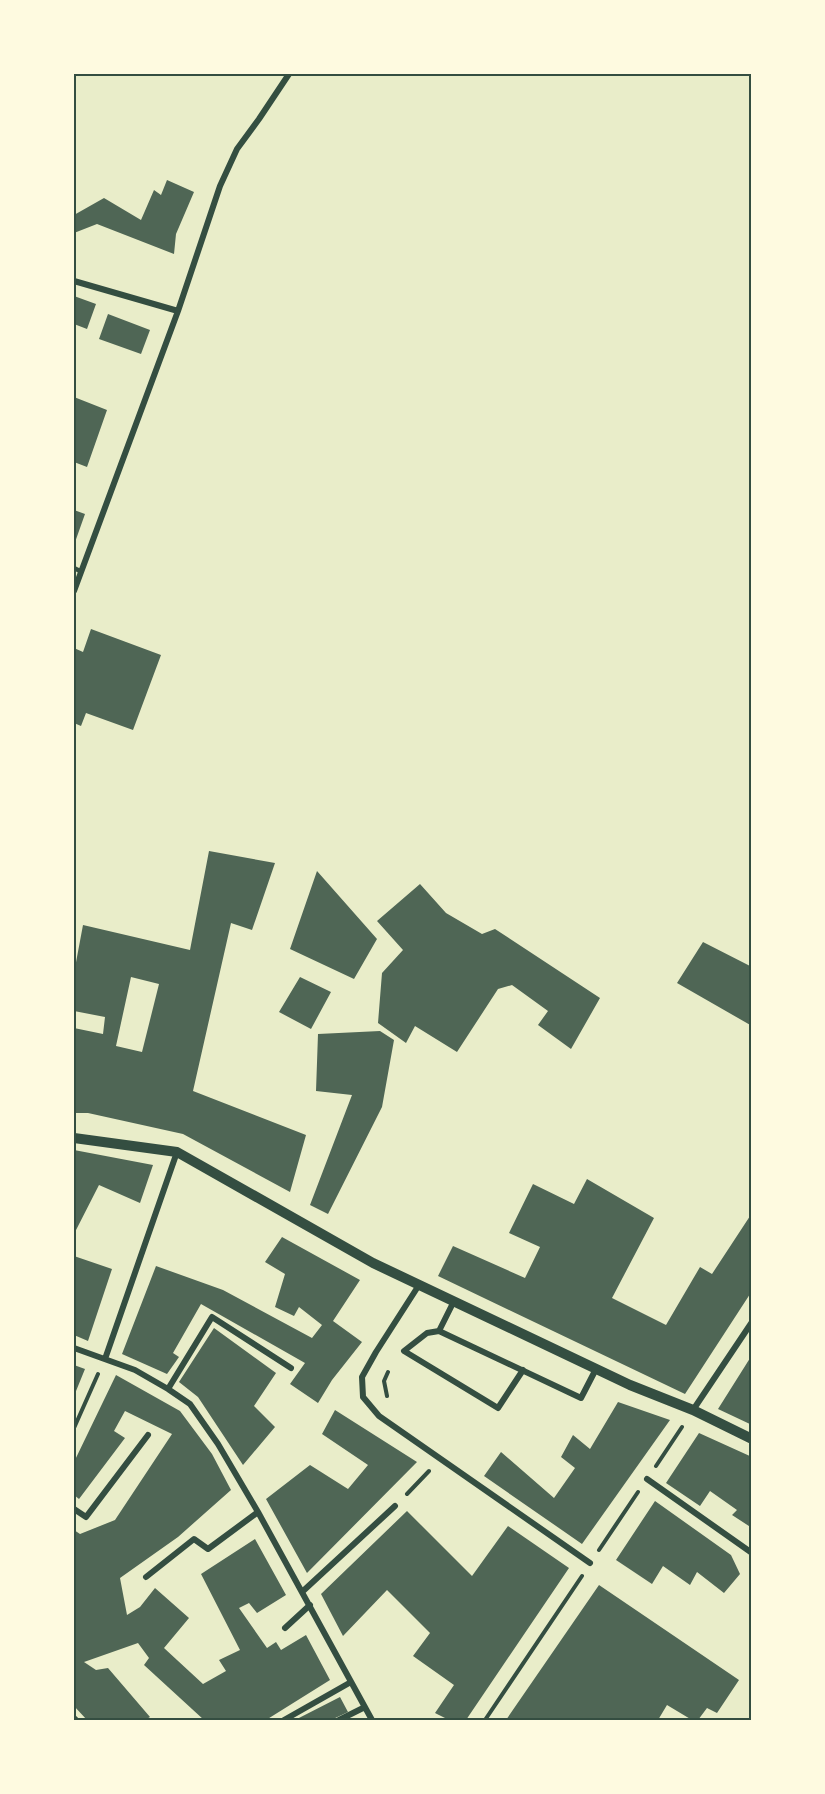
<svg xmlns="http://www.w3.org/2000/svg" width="825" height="1794" font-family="Figtree,sans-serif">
<rect width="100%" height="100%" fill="#e9edc9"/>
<!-- building -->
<path fill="#4f6655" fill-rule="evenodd" d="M167,180l27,12 -18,42 -2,20 -77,-30 -23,9v-18l30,-17 37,22 13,-30 7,5z
M74,296l22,8 -9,25 -13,-5z
M108,314l42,16 -9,24 -42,-15z
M74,397l33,13 -20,57 -13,-5z
M74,510l11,4 -11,31z
M91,629l70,26 -28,75 -47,-17 -5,13 -7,-3v-75l9,4z
M209,851l66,12 -23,67 -21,-7 -38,168 113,44 -16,57 -107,-58 -95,-21h-14v-85l29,6 2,-17 -31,-6v-38l9,-48 107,25zM131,977l28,7 -17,68 -26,-6z
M317,871l60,68 -23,40 -64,-30z
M420,884l26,29 36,21 13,-5 105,69 -29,51 -33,-24 10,-14 -36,-26 -14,4 -41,63 -42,-26 -9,17 -28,-20 4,-50 21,-23 -26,-29z
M703,942l49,25v59l-75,-43z
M300,977l31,15 -20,37 -32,-17z
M380,1031l14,9 -12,67 -54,107 -18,-9 42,-110 -36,-4 2,-57z
M74,1150l79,15 -13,38 -41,-18 -25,49z
M587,1179l67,39 -42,80 54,27 34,-58 12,7 40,-61v78l-67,103 -247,-118 15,-30 72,32 15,-31 -31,-14 24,-49 41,20z
M282,1237l78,43 -27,41 29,21 -30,38 -14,23 -28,-19 15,-21 -104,-59 -28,49 6,4 -12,17 -45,-20 34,-88 67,24 89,48 10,-13 -23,-18 -5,9 -19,-9 10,-33 -20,-12z
M74,1256l38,13 -24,72 -14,-6z
M214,1328l62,45 -22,33 21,21 -32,38 -45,-68 -19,-15z
M752,1355v70l-34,-16z
M74,1365l11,4 -11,27z
M116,1375l64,36 32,43 19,36 -53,47 -58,41 7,37 13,-8 15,-19 34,30 -25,30 39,36 23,-13 -7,-11 21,-10 -39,-76 54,-35 31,56 -29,18 -8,-10 -10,5 28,40 9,-6 5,8 25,-15 24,45 -64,40h-62l-60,-55 5,-7 -11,-15 -54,19 12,8 12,-2 42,49 -5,3h-58l-13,-14v-176l6,4 35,-14 57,-86 -47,-23 -11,20 11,7 -46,61 -5,-4v-33z
M618,1402l52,18 -88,124 -98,-68 17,-24 53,46 21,-30 -14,-11 12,-22 17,14z
M335,1410l82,52 -110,111 -41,-74 44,-34 38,24 20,-24 -46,-31z
M699,1433l53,24v71l-20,-13 5,-5 -27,-19 -10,15 -34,-23z
M655,1501l76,54 9,19 -16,19 -27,-21 -7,13 -27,-19 -11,18 -36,-24z
M407,1511l65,65 36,-50 61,42 -103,152h-17l-14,-7 19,-28 -41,-29 17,-23 -43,-43 -44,46 -22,-42z
M599,1585l140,95 -22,33 -10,-5 -9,12h-6l-25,-15 -9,15h-152z
M340,1697l8,15 -17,8h-36z"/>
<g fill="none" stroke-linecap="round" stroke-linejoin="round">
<!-- path -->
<path stroke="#344e41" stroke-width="4" d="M387,1396l-3,-15 4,-9
M74,1428l24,-54
M656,1466l26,-39
M407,1494l22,-23
M599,1550l39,-58
M485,1720l97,-144"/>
<!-- service -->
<path stroke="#344e41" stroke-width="4.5" d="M74,568l6,3"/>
<!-- minor -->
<path stroke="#344e41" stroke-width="6" d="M74,281l104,30
M74,591l104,-280 42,-125 17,-37 22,-30 30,-45
M419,1285l-43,67 -14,25 1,20 16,19 211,147
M454,1301l-15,30 142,67 15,-29
M439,1331l-12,2 -23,18 94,57 25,-38
M74,1348l61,22 33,19 22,15 28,40 40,68 114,208
M105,1359l72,-207
M168,1389l44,-72 79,51
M693,1410l59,-88
M647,1479l105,74
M74,1509l12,8 62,-82
M146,1577l48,-38 14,10 50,-37
M302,1592l93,-86
M285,1628l25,-23
M74,1718l2,2
M284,1720l67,-38
M339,1720l26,-13"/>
<!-- tertiary -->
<path stroke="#344e41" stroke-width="10" d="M74,1138l103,14 196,111 257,122 63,25 59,29"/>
</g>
<!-- border -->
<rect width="825" height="1794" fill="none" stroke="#fefae0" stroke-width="150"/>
<rect x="75" y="75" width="675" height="1644" fill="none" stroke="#344e41" stroke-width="2"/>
</svg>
